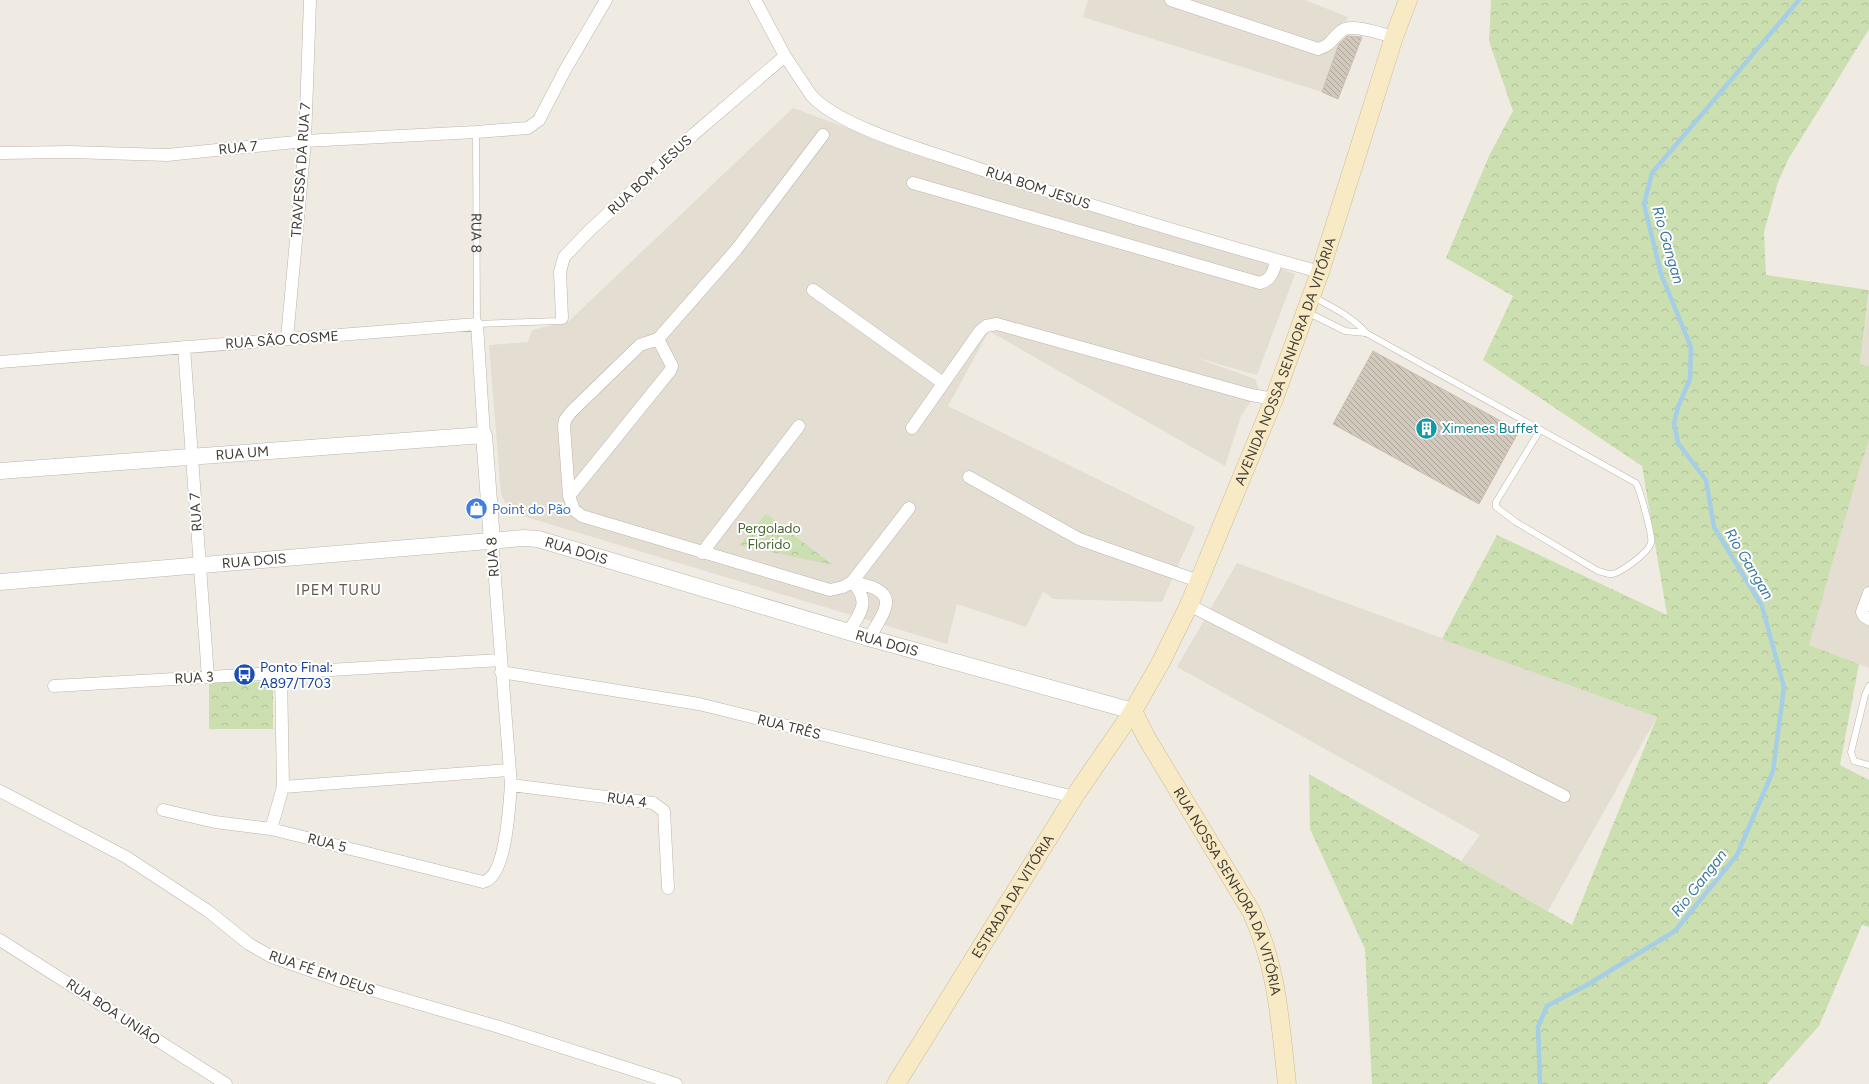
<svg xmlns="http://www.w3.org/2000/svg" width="1869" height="1084" font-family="Figtree,sans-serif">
<defs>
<pattern id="forest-crowns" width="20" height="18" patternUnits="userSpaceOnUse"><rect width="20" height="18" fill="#ccdfb0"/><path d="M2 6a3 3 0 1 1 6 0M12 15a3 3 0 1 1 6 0" fill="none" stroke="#b0c098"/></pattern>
<pattern id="building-back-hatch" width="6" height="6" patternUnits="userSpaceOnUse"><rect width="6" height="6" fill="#d2c9bd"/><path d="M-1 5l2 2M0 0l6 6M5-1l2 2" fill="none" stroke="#aca49a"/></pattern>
</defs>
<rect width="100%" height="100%" fill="#efebe3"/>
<!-- residential -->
<path fill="#e3ddd2" d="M1088,0h217l43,17 -26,75 -239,-75z
M793,108l109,40 352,111 41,15 -38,101 -63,-18 61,22 4,10 -18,27 -16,50 -236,-135 -41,75 247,121 -33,75 -109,-3 -10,-8 -17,36 -69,-23 -10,40 -424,-128 -10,-5 -8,-9 -4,-8 -12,-149 39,-3 4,-12 37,-9z
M1869,297v69l-9,-2z
M1869,440v228l-60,-23 49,-171z
M1237,563l420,154 -109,194 -87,-50 19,-26 -303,-168z"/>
<!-- forest -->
<path fill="url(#forest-crowns)" d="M1491,0h378v29l-80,129 -11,24 -14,50 2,43 103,15 -9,74 9,2v74l-11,34 -49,171 50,19 -19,101 29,15v147l-7,-2 -43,101 -52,58h-395l-7,-135 -55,-120 -1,-55 263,151 85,-208 -215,-78 55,-104 170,80 -25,-149 -159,-106 30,-64 -67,-38 43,-102 24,-45 -24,-70z
M766,514l67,51 -94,-20z
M209,682h64v47h-64z"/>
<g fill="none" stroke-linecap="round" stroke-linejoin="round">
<!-- stream -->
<path stroke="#a6cee6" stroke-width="4.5" d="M1540,1084l-2,-57 9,-21 40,-21 88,-54 62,-76 36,-84 11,-84 -22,-81 -48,-79 -8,-47 -28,-37 -4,-20 4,-16 12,-28 1,-32 -30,-73 -17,-70 8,-31 147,-173"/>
</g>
<!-- building -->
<path fill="url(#building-back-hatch)" stroke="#c9beae" d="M1347,36l15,1 -24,62 -16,-7 17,-48z
M1373,351l146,80 -40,73 -146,-80z"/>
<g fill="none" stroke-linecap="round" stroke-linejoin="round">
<defs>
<g id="service">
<path id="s1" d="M476,132l1,192 82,-3 3,-3"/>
<path d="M1307,312l38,19 21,2c-14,-17 -35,-26 -54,-37"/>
<path d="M1366,333l270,150c4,7 17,53 15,60 -3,10 -28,28 -38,31 -5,1 -10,-2 -15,-3l-82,-49 -20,-15v-5l44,-72"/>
<path d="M1869,686l-4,9 -14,57 3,9 15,4"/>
</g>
<path id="minor" d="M755,0l30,56 26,39c26,30 106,53 145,66 120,41 242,77 364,111
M1171,0l147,49c13,-4 13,-9 22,-17 11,-10 40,2 54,5
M0,153l70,-1 97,3 138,-14 171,-9 52,-4 11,-8 26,-50 41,-70
M913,183l347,100c12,-3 13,-12 17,-23
M813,290l130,93
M562,318l-2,-46 4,-15 25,-26 105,-97 91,-78
M287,339l18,-198 5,-141
M658,339l78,-89 87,-115
M184,347l24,330
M0,362l477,-38 7,111
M912,428l68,-97 6,-5 11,-2 254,71 23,4
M969,477l110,62 119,42
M569,496l101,-125 2,-5 -14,-27 -18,6 -69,67 -6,8 -1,6 5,70 5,14 8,6 248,74 13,-3 9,-5 57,-74
M702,553l97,-127
M852,582c48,9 37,23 17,56
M1869,593l-7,19 2,4 5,3
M1189,605l375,191
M848,632c13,-19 23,-31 4,-50
M501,672l198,32 375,93
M54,686l447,-26
M511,785l142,18 11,8 4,77
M283,787l226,-17
M0,791l126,66 82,54 41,33 23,13 69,24 158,46 177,57
M163,810l52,12 56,7 212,53c24,-5 26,-77 28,-97l-19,-244
M271,829l12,-42 -2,-114
M0,940l226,144"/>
<g id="tertiary">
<path id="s2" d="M0,471l484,-36 8,106"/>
<path id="s3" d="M0,582l524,-44 14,1 331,99 264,73"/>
</g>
<g id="secondary">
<path id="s4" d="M1133,711l13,26 105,174c27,58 29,111 36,173"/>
<path id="s5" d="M896,1084l178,-287 59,-86 28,-49 28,-57 85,-206 46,-127 74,-235 14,-37"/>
</g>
</defs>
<!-- service casing -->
<use href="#service" stroke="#bcb5aa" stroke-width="7"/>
<!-- minor casing -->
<use href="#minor" stroke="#bcb5aa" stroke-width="13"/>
<!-- tertiary casing -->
<use href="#tertiary" stroke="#bcb5aa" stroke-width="17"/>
<!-- secondary casing -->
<use href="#secondary" stroke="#cabc98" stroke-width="19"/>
<!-- service -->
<use href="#service" stroke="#fff" stroke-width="6"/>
<!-- minor -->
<use href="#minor" stroke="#fff" stroke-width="12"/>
<!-- tertiary -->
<use href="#tertiary" stroke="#fff" stroke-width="16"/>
<!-- secondary -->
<use href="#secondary" stroke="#f7eac5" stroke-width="18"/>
</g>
<!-- icons -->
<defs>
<symbol id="building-disc" viewBox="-11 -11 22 22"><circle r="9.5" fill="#0f9aa8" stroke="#fff"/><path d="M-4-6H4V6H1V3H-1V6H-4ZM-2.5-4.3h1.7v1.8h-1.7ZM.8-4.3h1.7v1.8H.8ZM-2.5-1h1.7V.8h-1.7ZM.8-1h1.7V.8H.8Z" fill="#fff"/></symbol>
<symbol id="shop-disc" viewBox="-11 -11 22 22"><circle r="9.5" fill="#3f7fe0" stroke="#fff"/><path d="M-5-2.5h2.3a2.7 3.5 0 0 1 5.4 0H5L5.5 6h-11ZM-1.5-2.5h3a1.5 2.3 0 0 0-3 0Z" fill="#fff"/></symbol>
<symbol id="bus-disc" viewBox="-11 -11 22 22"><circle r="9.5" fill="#1a4fb4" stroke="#fff"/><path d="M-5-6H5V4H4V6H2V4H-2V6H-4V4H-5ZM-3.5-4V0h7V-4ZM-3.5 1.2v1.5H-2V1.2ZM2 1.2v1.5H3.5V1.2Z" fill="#fff"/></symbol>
</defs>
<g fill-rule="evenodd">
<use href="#building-disc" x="1414" y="416" width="25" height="25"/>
<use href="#shop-disc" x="464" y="496" width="25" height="25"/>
<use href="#bus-disc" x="232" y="662" width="25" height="25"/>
</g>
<g text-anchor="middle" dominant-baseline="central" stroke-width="4" stroke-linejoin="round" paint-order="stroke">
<!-- street labels -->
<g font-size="14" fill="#403b34" stroke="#fff">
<text transform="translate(238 148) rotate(-6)">RUA 7</text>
<text transform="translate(301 170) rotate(-86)">TRAVESSA DA RUA 7</text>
<text transform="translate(650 175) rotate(-43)">RUA BOM JESUS</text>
<text transform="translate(1038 188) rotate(18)">RUA BOM JESUS</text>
<text stroke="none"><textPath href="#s1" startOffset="101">RUA 8</textPath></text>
<text transform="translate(282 340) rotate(-4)">RUA SÃO COSME</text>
<text stroke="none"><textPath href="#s5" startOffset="824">AVENIDA NOSSA SENHORA DA VITÓRIA</textPath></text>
<text stroke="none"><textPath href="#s2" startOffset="243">RUA UM</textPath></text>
<text transform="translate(196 512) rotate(-94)">RUA 7</text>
<text stroke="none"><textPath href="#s3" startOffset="580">RUA DOIS</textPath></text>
<text transform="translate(493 557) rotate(-94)">RUA 8</text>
<text stroke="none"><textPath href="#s3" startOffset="255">RUA DOIS</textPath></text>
<text stroke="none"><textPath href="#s3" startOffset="904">RUA DOIS</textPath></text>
<text transform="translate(194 678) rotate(-3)">RUA 3</text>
<text transform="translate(789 727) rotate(14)">RUA TRÊS</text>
<text transform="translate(627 800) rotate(8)">RUA 4</text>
<text transform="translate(327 843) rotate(14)">RUA 5</text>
<text stroke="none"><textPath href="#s4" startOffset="205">RUA NOSSA SENHORA DA VITÓRIA</textPath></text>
<text stroke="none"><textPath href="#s5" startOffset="221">ESTRADA DA VITÓRIA</textPath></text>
<text transform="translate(322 973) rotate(19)">RUA FÉ EM DEUS</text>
<text transform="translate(113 1012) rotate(33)">RUA BOA UNIÃO</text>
</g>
<!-- culture labels -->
<g font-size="14" fill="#0d838f" stroke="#fff" text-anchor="start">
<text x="1442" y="428">Ximenes Buffet</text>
</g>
<!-- shop labels -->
<g font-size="14" fill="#366cbe" stroke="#fff" text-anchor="start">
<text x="492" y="509">Point do Pão</text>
</g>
<!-- park labels -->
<g font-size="14" fill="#486a2f" stroke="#fff">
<text x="769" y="528">Pergolado<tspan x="769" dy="16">Florido</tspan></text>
</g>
<!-- transit labels -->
<g font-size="14" fill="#164399" stroke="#fff" text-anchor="start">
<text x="260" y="667">Ponto Final:<tspan x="260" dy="16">A897/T703</tspan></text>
</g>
<!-- water labels -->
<g font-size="15" font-style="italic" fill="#3b789f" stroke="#fff">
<text transform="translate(1668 245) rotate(74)">Rio Gangan</text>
<text transform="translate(1749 564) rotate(59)">Rio Gangan</text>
<text transform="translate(1699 883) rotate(-52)">Rio Gangan</text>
</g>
<!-- neighbourhood labels -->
<g font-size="15" letter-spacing="1" fill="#62594d" stroke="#fff">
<text x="339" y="590">IPEM TURU</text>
</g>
</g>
</svg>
